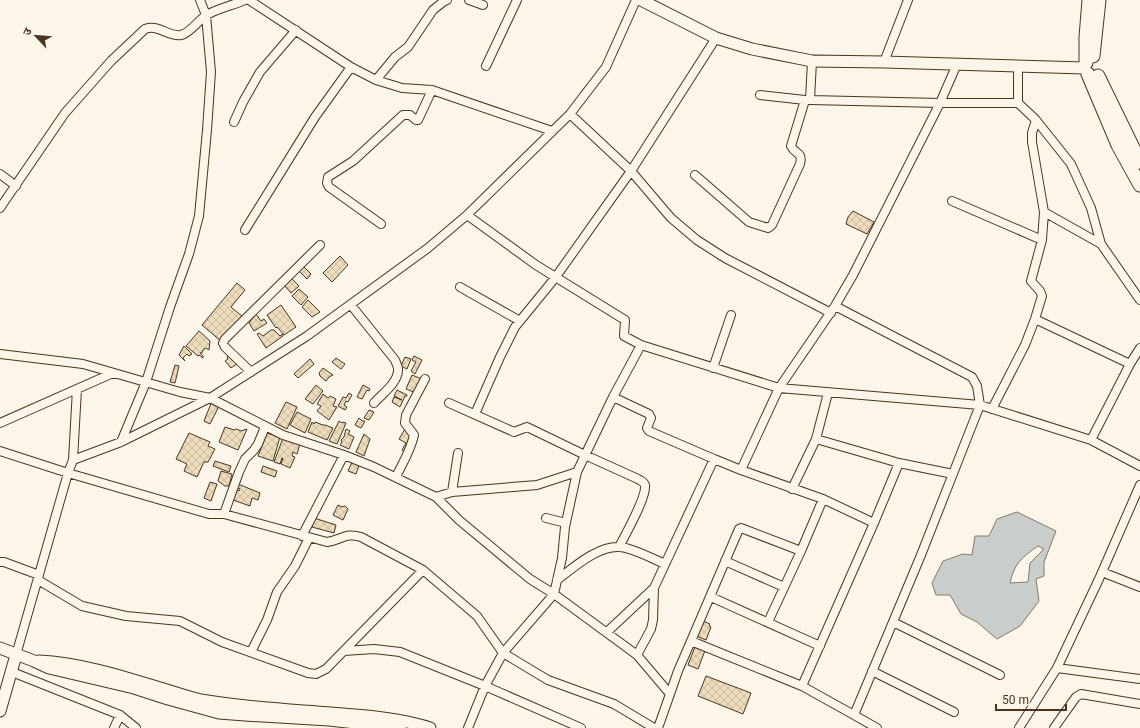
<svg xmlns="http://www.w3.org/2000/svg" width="1140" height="728" font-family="Roboto,'Noto Sans Devanagari',sans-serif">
<defs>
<pattern id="building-cross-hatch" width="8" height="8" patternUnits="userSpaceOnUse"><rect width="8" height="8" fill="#ecdcbc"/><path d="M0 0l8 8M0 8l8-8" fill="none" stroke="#ccbda1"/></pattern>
</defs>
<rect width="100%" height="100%" fill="#fbf6e9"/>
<!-- water -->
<path fill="#c9cecd" stroke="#887966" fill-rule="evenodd" d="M1017,512l39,19 -12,31v14l-8,3 3,22 -19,25 -23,13 -20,-17 -16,-8 -11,-19h-14l-4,-12 11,-22 20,-7 9,1 3,-19h14l8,-17zM1038,546l6,3 -14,14 -2,19 -18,1c4,-19 12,-26 28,-37z"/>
<!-- building -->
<path fill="url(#building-cross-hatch)" stroke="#4a3520" d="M853,211l21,11 -7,12 -21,-10 2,-7z
M340,256l8,9 -16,17 -9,-9z
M303,266l8,8 -4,5 -8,-8z
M291,278l8,8 -8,7 -7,-8z
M237,283l8,7 -14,17 12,10 -21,25 -20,-17z
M299,289l9,8 -7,8 -9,-9z
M308,300l12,12 -8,5 -10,-10z
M281,305l15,22 -12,8 -7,-8 -1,1 -9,-13z
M256,314l5,7 3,-2 3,4 -13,8 -5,-8z
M271,330h3l6,6 3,-2v2l-17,12 -9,-14 2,-1 4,3z
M199,331l11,10 -1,9 -3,-2 -3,2 -1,3h-2l3,3v2l-4,-3 -1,1 -12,-10z
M184,346l8,8 -3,2 -2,-2 -4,4 2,3 -6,-6z
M231,354l7,9 -7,5 -6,-7 3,-2 -1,-2z
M414,356l8,4 -7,14 -4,-3 5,-9 -4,-2z
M405,357l6,2 -4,10 -6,-3z
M336,358l9,6 -4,5 -9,-7z
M310,359l4,5 -16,14 -4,-4z
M175,365l4,1 -4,17 -5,-1z
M323,368l10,7 -4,2 -3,4 -6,-5 -1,-3z
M412,375l10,4 -6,14 -10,-4z
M316,385l7,6 -10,13 -8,-5z
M363,385l7,4 -1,2 -2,-1 -5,9 -5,-2z
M397,390l10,5v1h-2l-5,11 -8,-5 2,-5 8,3 -8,-4z
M349,393l3,2 -4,7 -2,-1 -2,4 3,2 -2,3 -7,-4 5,-9 3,1z
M323,394l5,4 2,-2 6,3 -3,7 4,1 -8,13 -12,-9 4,-5 -4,-2z
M212,401l8,3 -10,20 -6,-3z
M286,402l11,5 -10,22 -12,-6z
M369,410l5,2 -5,8 -5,-2z
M297,412l14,7 -6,14 -15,-8z
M359,418l3,3h3l-4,7 -6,-3z
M339,421l3,2 1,-1 3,1 -9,21 -8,-3z
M312,422l2,2 1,-2 8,3h2l8,3 -6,12 -19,-8z
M225,427l9,3 2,-1 5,2 6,-2 -9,21 -19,-8z
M346,429l4,2 -2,3 6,3 -5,12 -9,-4 2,-3 -1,-2 3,-3z
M405,429l8,6 -9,16 -2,-1 4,-7 -7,-4z
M189,433l21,9 -2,4 7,3 -7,13h-4l-7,15 -13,-6 3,-7 -11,-5z
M267,433l13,4 -7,24 -15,-5z
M364,434l6,5 -6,17 -8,-4z
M283,438l17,6 -3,10 -4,-2 -1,4 3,1 -5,11 -9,-4 2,-6h-1l-2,6 -6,-2z
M353,460l7,3 -4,11 -8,-3z
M215,461l16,5 -2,6 -16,-6z
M263,466l14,5 -2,6 -14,-5z
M221,471l11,3 -3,12h-4l-7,-5z
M210,482l7,2 -6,17 -7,-3z
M238,484l22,9 -2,7 -6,-2 -2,8 -17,-6 4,-10 2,1 1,-2 -3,-1z
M338,505l4,2 3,-1 3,3 -5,11 -10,-5z
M314,518l22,7 -2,8 -22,-6z
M703,621l7,3 -1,2 2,1 -5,13 -10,-4z
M696,644l10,4 -8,21 -10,-4z
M706,676l45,17 -8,21 -45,-18z"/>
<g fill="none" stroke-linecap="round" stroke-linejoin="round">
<defs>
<path id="minor" d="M249,0l102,67 25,13 26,8 30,2 120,41
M469,0l14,5
M812,61l-2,39 130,3h78
M884,62l24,-62
M1018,65v38l18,17 35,44 20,44 10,36 39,56
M486,66l31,-66
M376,80l19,-23 13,-10 25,-37 10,-8 4,-2
M760,95l45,5h5
M570,114l61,57 40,47 26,22 28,18 106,55
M234,122l9,-20 17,-30 36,-42
M0,174l16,12
M695,175l54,47 19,6 4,-3 28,-61c3,-13 -5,-9 -9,-18l14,-46
M952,201l90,39
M0,208l65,-95 46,-52 34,-32c14,-5 23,8 36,6 9,-2 17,-14 24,-19 10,-7 29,-11 40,-16
M1044,212l57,32
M467,215l69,50 89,55 -1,16 17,9 138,43 201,17 111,35 49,26
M381,224l-52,-37 -2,-4 1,-6 25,-16 50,-46h7l6,5h2l14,-30
M245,230l70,-113 36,-50
M460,287l60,34
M351,305l44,55c1,3 3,6 3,9 1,13 -16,25 -24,34
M1035,319l95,45
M0,354l83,10 97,28 30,6 73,37 61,20 30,12 62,30 23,23 71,59 24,15 83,61 33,39 -12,34
M713,368l18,-53
M251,372l-26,-25 -2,-4 2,-4 95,-94
M613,397l36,17 2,4 -4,10 2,3 65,28
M449,403l65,29 13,-5 58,28 53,24c3,2 6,3 7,6 2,12 -20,50 -26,62
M992,409l33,-64 10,-26 7,-23 -2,-5 -9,-10 11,-41 2,-28 -12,-70v-9l4,-13
M475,414l25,-57 15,-30 40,-49 76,-107 85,-133
M0,423l113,-50
M816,439l12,-46
M1091,440l39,-76 10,-16
M121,442l25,-60 24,-75 19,-53 10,-38 8,-86 4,-58 -5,-57 -6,-15
M0,451l68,22 141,41h15l103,28c15,-2 18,-10 34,-5l62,33 54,46 26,37 45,27 66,24 40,24
M73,460l4,-71
M899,463l54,11
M741,470l82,29 51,24 25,-60 -83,-24 -24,50
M396,477c6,-13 15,-27 18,-42l-9,-12 1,-8 19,-36
M452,492l6,-39
M436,497l16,-5 85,-7 40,-13
M823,499l-22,52 -60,-23 -2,1 -48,112 111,45 72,-163
M224,514l15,-42 6,-13 9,-9 4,-6 7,-17
M546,518l20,5
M302,536l42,-81
M725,561l59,26
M0,562h4l35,13
M1102,572l38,15
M38,580l44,26 44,10 54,5 42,21 86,31 8,1 10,-5 97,-99
M557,580c16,-12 40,-34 62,-33 12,0 34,12 46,17
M711,597l109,49
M768,622l33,-71
M893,622l107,53
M607,632l47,-44
M344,651l30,-2 26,3 85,34 96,42
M251,652l16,-32 10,-28 18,-26 14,-28
M16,655l52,-182 5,-13 48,-18 89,-44 97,-62 121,-88 39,-33 103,-101 36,-47 30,-67
M637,655l14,-26 2,-9 1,-32 60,-129 27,11 38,-82 56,-82 18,-31 87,-172 17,-39
M1057,668l83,11
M872,671l82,41
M12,672l108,43 16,13
M802,686l52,29 67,-160 59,-150 -3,-19 -5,-9 -137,-71
M670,694l8,-23 13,-30
M854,715l23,13
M114,728l6,-13
M468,728l17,-42 18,-33 51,-59 8,-36 3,-31 12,-55 36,-75 28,-52
M1019,728l38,-60 42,-89 41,-94
M1054,728l22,-31 5,-3 59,10"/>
<path id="tertiary" d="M641,0l75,38 36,11 60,12 72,1 200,6
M0,648l34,13 15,7 85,20 34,11 51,14 26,2 84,5 71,8
M39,661c41,2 82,15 121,27 14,4 28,9 41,12 51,9 103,10 154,15 25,2 51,5 75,13
M0,711l16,-56"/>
<path id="primary" d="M1093,56l6,-56
M1086,63v-26l3,-37
M1088,74l30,71 22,40
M1098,76l42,86"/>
</defs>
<!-- minor casing -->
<use href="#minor" stroke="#4a3520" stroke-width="10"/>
<!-- tertiary casing -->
<use href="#tertiary" stroke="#4a3520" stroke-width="13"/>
<!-- primary casing -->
<use href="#primary" stroke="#4a3520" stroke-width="15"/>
<!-- minor -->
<use href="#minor" stroke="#fbf6e9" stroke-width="8"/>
<!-- tertiary -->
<use href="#tertiary" stroke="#fbf6e9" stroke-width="11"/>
<!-- primary -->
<use href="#primary" stroke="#fbf6e9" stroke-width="13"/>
</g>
<!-- north arrow -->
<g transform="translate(36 36) rotate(296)" stroke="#fbf6e9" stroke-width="3" paint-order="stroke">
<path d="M0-3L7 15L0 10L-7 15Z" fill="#4a3520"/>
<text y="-6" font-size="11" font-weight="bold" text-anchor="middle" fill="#4a3520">उ</text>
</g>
<!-- scale -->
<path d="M996 704v6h70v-6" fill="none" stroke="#4a3520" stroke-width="2"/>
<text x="1002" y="704" font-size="12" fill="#4a3520" stroke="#fbf6e9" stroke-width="3" paint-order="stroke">50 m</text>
</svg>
